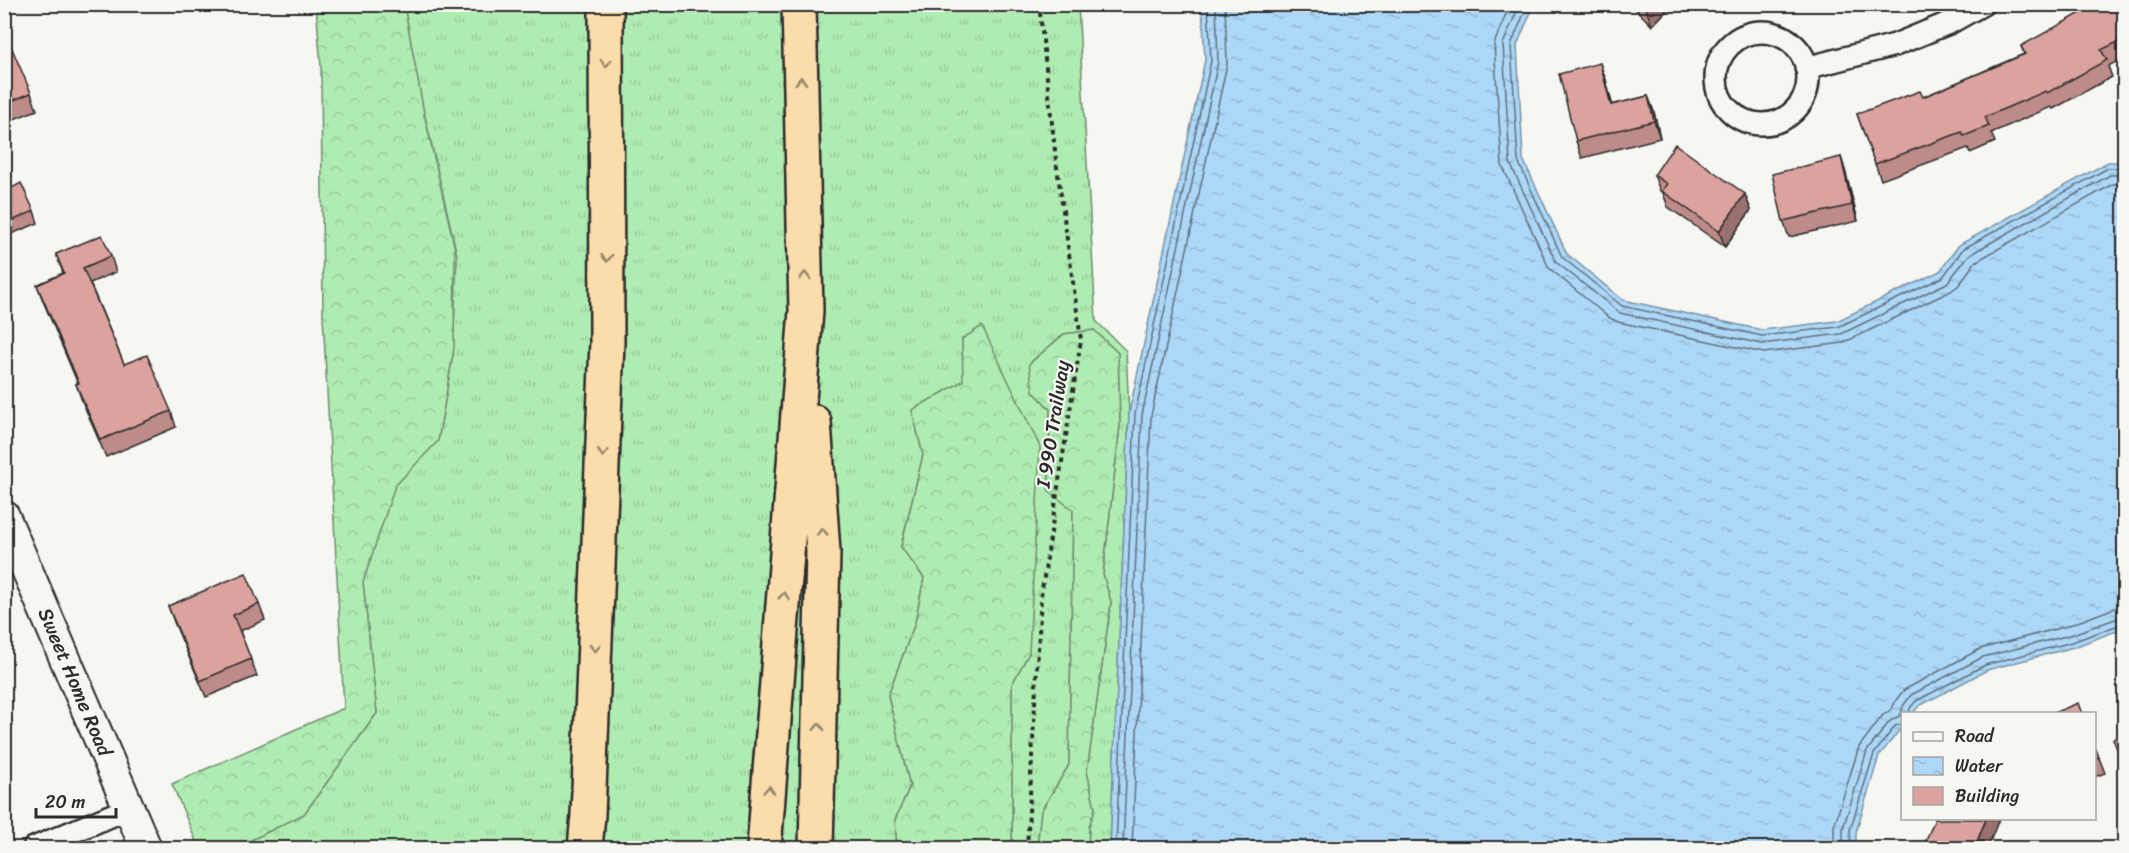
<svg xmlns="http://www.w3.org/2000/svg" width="2129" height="853" font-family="Sriracha,sans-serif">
<defs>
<pattern id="grass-tufts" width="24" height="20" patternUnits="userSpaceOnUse" patternTransform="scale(1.5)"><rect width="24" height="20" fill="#afecb2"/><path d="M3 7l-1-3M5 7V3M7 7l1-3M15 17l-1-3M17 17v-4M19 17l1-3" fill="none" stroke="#97cb99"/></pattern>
<pattern id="forest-crowns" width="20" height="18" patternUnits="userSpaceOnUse" patternTransform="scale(1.5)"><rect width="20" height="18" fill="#afecb2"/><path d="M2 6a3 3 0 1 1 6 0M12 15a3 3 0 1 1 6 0" fill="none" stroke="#97cb99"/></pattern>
<pattern id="water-ripples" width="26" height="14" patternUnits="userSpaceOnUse" patternTransform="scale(1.5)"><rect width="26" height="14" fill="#acd7f7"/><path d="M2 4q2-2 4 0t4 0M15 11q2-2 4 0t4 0" fill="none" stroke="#94b9d4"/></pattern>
</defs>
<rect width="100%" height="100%" fill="#f6f6f2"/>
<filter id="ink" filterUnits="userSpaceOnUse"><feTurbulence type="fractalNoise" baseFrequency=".0167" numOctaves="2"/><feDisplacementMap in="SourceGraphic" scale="12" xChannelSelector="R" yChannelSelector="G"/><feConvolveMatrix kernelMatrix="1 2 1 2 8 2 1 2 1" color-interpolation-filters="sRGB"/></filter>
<g filter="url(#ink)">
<!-- grass -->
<path fill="url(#grass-tufts)" stroke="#6d8c6e" stroke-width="1.5" d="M404,5h674l18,316 30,30 3,62 -19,435h-22l1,-22 6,-17 -8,-38 24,-169 -8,-28 17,-149 -2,-72 -24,-23 -30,4 -32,27 1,30 17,18 -1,81 24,20 -4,255 -28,46 -4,37h-25v-164l17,-31 -67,-314 2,42 -52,29 11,45 -22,91 23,32 -9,45 -27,72 22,91 -15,34 2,28h-662l69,-34 73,-101 -14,-131 32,-98 43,-43 15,-87 4,-99 -36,-156z"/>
<!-- forest -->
<path fill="url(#forest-crowns)" stroke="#6d8c6e" stroke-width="1.5" d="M316,5h88l20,108 31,136 -1,99 -16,93 -43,45 -32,96 14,131 -73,101 -69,34h-36l-27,-64 172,-76 -21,-392 -2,-249z
M982,326l58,121 -11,206 -17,31v164h-115l-2,-28 15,-34 -22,-91 27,-72 9,-45 -23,-31 22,-92 -11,-45 51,-29 -1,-42z
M1094,330l24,23 2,72 -17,149 8,28 -24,169 8,38 -6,17 -1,22h-51l4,-37 28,-46 4,-255 -24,-19 1,-82 -17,-18 -4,-27 35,-30z"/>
<!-- water -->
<path fill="url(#water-ripples)" stroke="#7892a5" stroke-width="1.5" d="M1202,5h332l-17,40 6,114 44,95 56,46 139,30 75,-9 103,-50 19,-26 149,-83h16v466l-50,19 -87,23 -68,36 -6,7 -11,1v13l-23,29 -23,76v16h-746l19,-435 76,-353z"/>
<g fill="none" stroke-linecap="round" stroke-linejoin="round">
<!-- shore -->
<path stroke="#5f707d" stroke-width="1.5" d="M1510,4l-16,40 8,121 47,103 59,49 10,5 146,31 79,-10 108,-52 8,-6 16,-23 138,-78h11
M1520,4l-17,40 7,119 46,99 64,51 142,31 79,-10 106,-51 22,-28 141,-80h14
M1528,4l-17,41 7,116 44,96 60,49 140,30 76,-9 105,-50 20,-28 145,-81h16
M1909,714l1,-6 6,-7 69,-36 87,-23 52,-19
M1116,848l19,-434 76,-353 -3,-57
M1123,848l19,-433 76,-353 -2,-58
M1132,848l19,-432 76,-352 -2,-60
M1834,848v-22l25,-79 24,-32 9,-6 4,-9 8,-10 76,-41 87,-23 48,-18 9,-1
M1843,848v-20l24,-77 23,-30 11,-6 2,-9 8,-11 72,-38 87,-22 54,-19
M1851,848l-1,-18 24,-76 21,-28 7,-2"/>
<defs>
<path id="minor" d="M1716 78a46 46 0 1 1 92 0a46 46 0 1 1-92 0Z
M1806,68l89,-23 56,-23 32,-18
M34,848l95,-40"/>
<path id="secondary" d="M4,516l142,332"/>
<path id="motorway" d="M814,422l9,130 -7,296
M585,848l3,-33 19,-473 -1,-338
M764,848l42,-537 -7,-307"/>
</defs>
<!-- minor casing -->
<use href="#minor" stroke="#2b2b2b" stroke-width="26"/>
<!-- secondary casing -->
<use href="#secondary" stroke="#2b2b2b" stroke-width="34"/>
<!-- motorway casing -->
<use href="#motorway" stroke="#2b2b2b" stroke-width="38"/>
<!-- path -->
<path stroke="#2b2b2b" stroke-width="4" stroke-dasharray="4.5 4.5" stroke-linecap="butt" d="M1027,848l14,-252 40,-256 -25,-180 -17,-156"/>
<!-- minor -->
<use href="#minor" stroke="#f6f6f2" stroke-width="21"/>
<!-- secondary -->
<use href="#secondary" stroke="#f6f6f2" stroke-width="30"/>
<!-- motorway -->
<use href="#motorway" stroke="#fbdcab" stroke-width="33"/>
</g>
<!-- wall -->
<path fill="#bd8b88" stroke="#2b2b2b" stroke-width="1.5" d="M1631,4h42l-21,22z
M2124,4v54l-16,8 4,11 -59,32 -2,-2 -60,26 4,9 -25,11 -2,-5 -87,32 -24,-66 66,-17 101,-43 -3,-8z
M4,33l27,60 6,17 -33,13z
M1606,80l6,25 36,-9 6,16 6,26 -78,20 -6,-17z
M1841,157l5,17 12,47 -69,16 -6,-16z
M1654,175l97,35 -26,37 -57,-40 -5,-14 -3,-2z
M4,178l6,11 24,22 4,12 -29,12 -5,-10z
M56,254l55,2 5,16 -26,11 34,81 47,47 5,16 -70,30 -24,-56 -6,-17h2l-35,-83 -6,-16 26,-12z
M259,604l6,16 -25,11 17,45 -51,21 -32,-75 -6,-16z
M2094,745l11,28 -11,4z
M4,777l4,10 -4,2z"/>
<!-- shaded-wall -->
<path fill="#9a716f" stroke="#2b2b2b" stroke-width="1.5" d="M1650,4h23l-21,22 -6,-17z
M1600,63l6,17 11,42 -6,-17z
M1648,96l6,16 6,26 -6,-17z
M1841,157l5,17 12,47 -6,-16z
M1745,194l6,16 -26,37 -6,-16z
M1986,819h13l-12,30h-13z"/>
<!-- building -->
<path fill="#dca29e" stroke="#2b2b2b" stroke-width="1.5" d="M1641,4h9l-4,5z
M2097,4h27v35l-23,11 6,10 -60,33 -1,-2 -61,26 4,9 -25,10 -2,-4 -87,32 -18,-50 63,-23 3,6 102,-43 -4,-8z
M5,32l26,61 -27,11v-71z
M1600,63l11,42 37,-9 6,25 -78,20 -17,-67z
M1675,144l70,50 -26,37 -57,-40 5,-7 -13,-9z
M1841,157l11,48 -69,16 -11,-47z
M4,178l6,11 11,-6 13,28 -29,13z
M102,235l9,21 -28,12 41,96 23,-9 24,56 -71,29 -24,-56 3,-1 -42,-98 27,-12 -8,-19z
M246,573l13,31 -26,11 18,44 -51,22 -32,-75z
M2078,703l4,11h-31z
M2124,734v33l-11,-28z
M2094,745l5,12 -5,2z
M1935,819h51l-12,30h-48l-3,-2z"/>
<!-- one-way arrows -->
<defs><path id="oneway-chevron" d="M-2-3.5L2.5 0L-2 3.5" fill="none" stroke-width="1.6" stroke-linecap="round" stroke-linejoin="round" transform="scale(1.5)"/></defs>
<g stroke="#93846b">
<use href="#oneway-chevron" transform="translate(606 63) rotate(90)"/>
<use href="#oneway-chevron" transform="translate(801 81) rotate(-91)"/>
<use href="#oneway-chevron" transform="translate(607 258) rotate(90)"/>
<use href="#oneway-chevron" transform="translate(805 276) rotate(-91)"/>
<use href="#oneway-chevron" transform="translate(603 453) rotate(92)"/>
<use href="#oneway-chevron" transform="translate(822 532) rotate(-94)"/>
<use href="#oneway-chevron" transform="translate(784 596) rotate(-86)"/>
<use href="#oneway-chevron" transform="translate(595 648) rotate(92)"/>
<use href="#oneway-chevron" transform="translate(819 727) rotate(-89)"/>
<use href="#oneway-chevron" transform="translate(769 790) rotate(-86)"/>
</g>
</g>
<g text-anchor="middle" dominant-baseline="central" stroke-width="4.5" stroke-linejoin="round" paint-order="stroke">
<!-- street labels -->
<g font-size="20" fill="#2b2b2b" stroke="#f6f6f2">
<text transform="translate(1053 424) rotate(-81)">I 990 Trailway</text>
<text transform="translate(75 682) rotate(67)">Sweet Home Road</text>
</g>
</g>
<!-- margin -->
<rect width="2129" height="853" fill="none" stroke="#f6f6f2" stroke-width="24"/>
<rect x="12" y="12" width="2105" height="829" fill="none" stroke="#2b2b2b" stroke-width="2" filter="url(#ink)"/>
<!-- legend -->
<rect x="1901" y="712" width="195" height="108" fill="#f6f6f2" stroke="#a5a5a2" stroke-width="1.5"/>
<rect x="1913" y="732" width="30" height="9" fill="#f6f6f2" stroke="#a5a5a2" stroke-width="1.5"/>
<text x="1955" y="742" font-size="18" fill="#2b2b2b">Road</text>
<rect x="1913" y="757" width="30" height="18" fill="url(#water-ripples)" stroke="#a5a5a2" stroke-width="1.5"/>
<text x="1955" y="772" font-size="18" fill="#2b2b2b">Water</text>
<rect x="1913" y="787" width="30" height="18" fill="#dca29e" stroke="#a5a5a2" stroke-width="1.5"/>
<text x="1955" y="802" font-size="18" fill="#2b2b2b">Building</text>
<!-- scale -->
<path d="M36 808v9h80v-9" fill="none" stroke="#2b2b2b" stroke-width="3"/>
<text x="45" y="808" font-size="18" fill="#2b2b2b" stroke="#f6f6f2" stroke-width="4.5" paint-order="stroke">20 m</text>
</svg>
